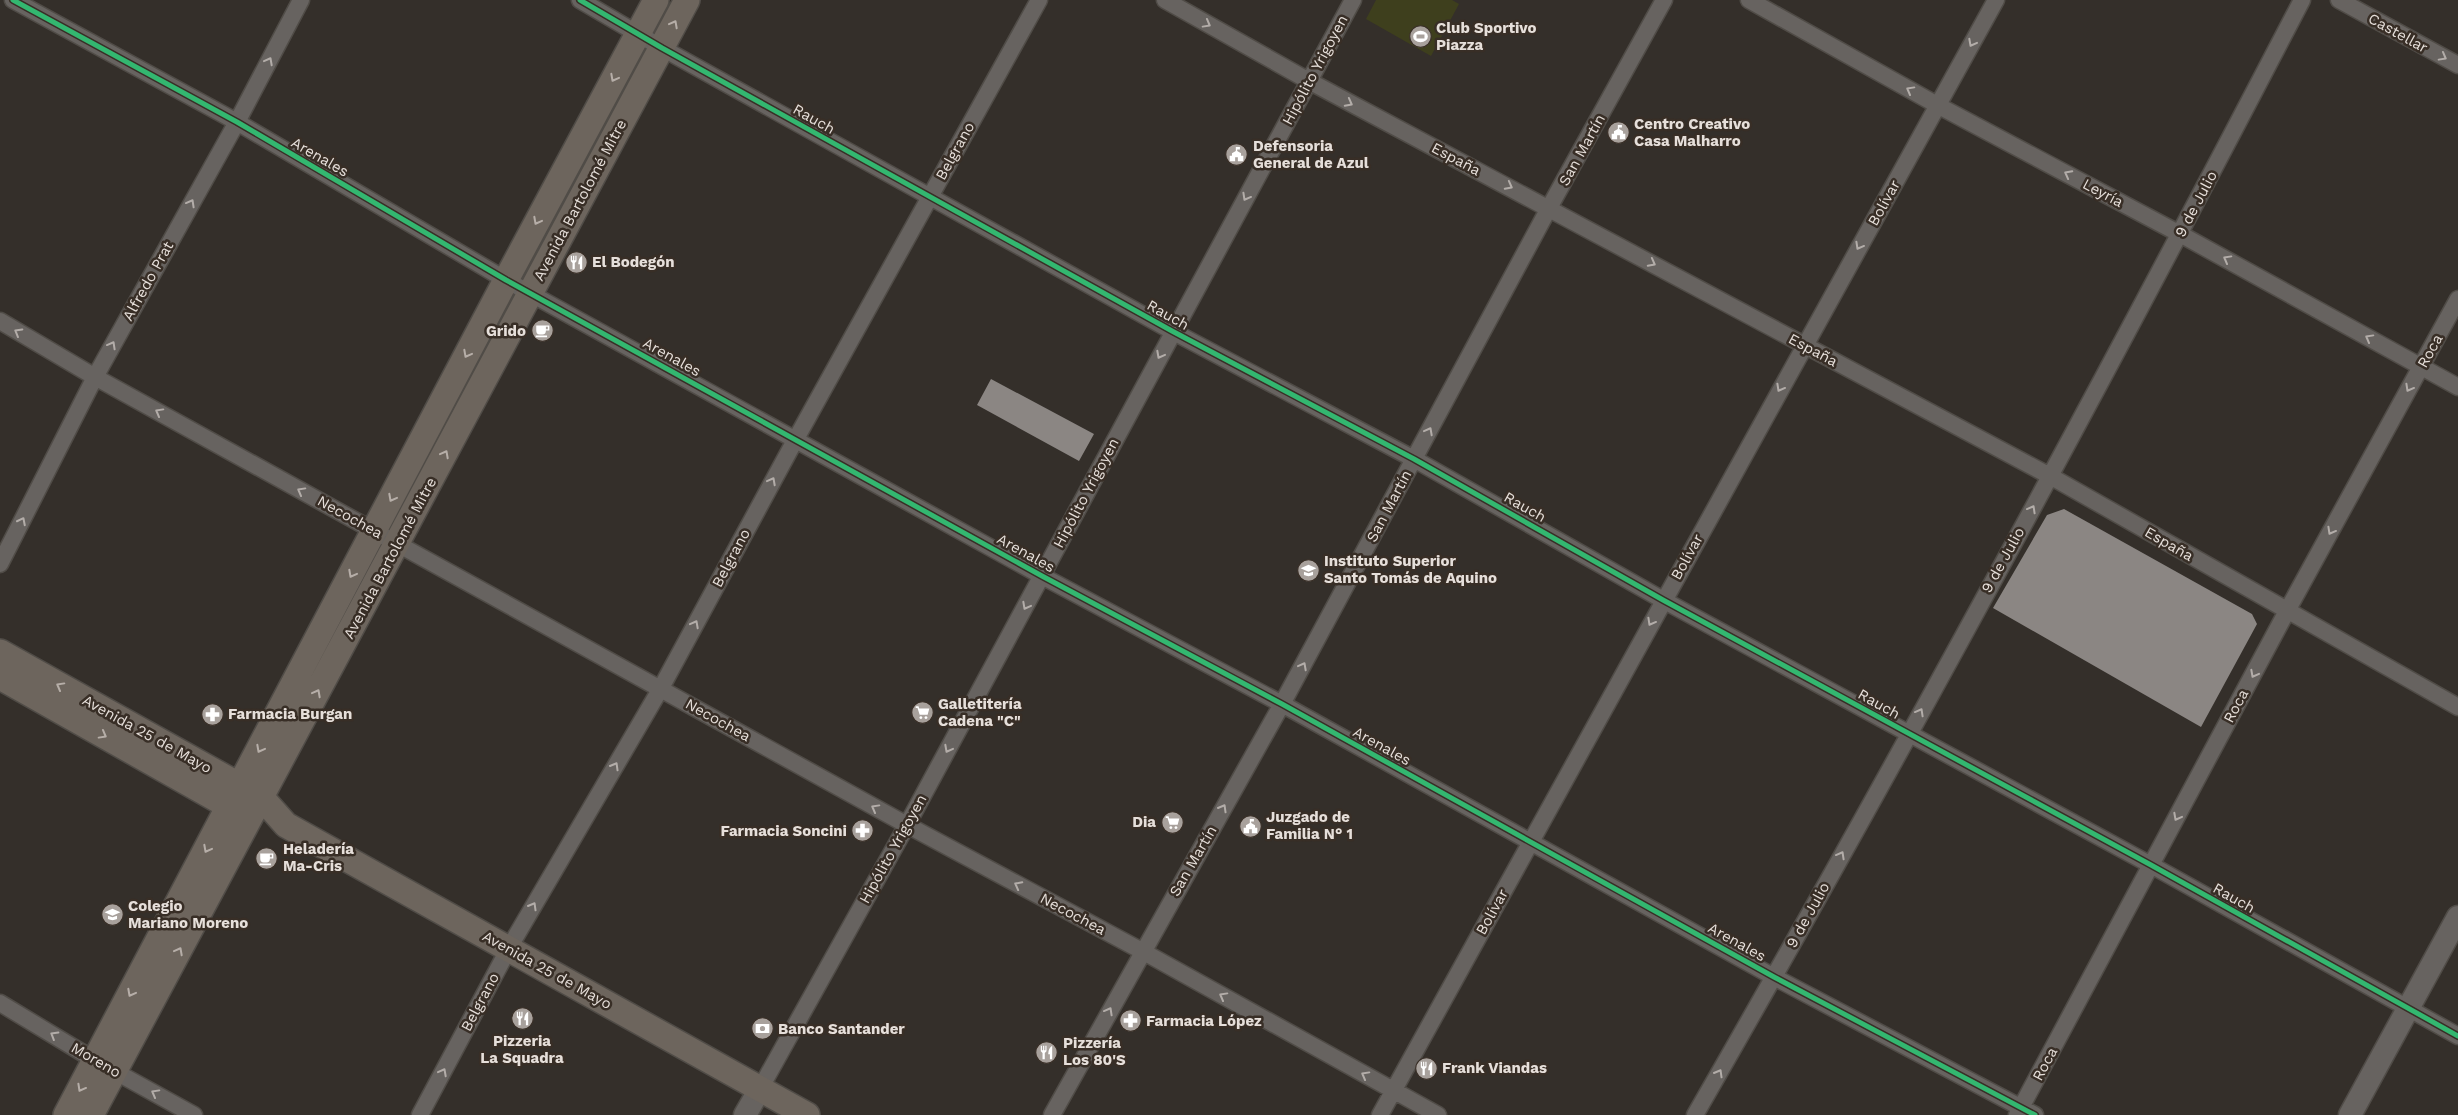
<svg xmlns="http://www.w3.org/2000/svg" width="2458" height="1115" font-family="'Work Sans',sans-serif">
<rect width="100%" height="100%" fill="#342f2a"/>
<!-- green -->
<path fill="#3e3f1d" d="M1376,0h76l7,4 -28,52 -65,-37z"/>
<!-- building -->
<path fill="#8b8683" d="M991,379l103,55 -15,27 -102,-56z
M2064,509l188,105 5,10 -56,103 -208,-119 54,-93z"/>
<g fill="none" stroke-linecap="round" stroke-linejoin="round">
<defs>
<path id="street" d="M13,0l224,122 269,158 536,296 240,128 492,273 261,138
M580,0l82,48 510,283 242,128 249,141 488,265 307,171
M1165,0l144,81 741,395 408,231
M1749,0l190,106 241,128 278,153
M2339,0l119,65
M0,321l95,56 812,448 235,126 296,164
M0,564l95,-187 142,-255 64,-122
M0,1003l96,58 98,54
M760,1089l147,-264 446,-825
M420,1115l89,-167 152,-260 131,-242 247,-446
M1052,1115l230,-411 267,-496 115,-208
M1380,1115l616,-1115
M1695,1115c211,-367 412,-740 607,-1115
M2017,1115l270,-504 171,-312"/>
<path id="secondary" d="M745,1115l15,-26
M2350,1115l108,-198"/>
<path id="primary" d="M0,652l262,146 24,27 521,290
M0,677l243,137
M66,1115l440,-835 150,-280
M91,1115l596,-1115"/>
</defs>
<!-- street casing -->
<use href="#street" stroke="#504c47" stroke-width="19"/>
<!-- secondary casing -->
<use href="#secondary" stroke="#504c47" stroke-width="25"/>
<!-- primary casing -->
<use href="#primary" stroke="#504c47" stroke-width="28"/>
<!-- street -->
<use href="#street" stroke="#676360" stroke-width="16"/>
<!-- secondary -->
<use href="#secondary" stroke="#676360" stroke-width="22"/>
<!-- primary -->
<use href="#primary" stroke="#6d655d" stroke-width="25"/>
<defs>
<path id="cycleway" d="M13,0l224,122 269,158 536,296 240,128 492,273 261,138
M580,0l82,48 510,283 242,128 249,141 488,265 307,171"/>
</defs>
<!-- cycleway casing -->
<use href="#cycleway" stroke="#382e26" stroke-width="8"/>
<!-- cycleway -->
<use href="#cycleway" stroke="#33b770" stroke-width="5"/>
</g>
<!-- one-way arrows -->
<defs><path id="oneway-chevron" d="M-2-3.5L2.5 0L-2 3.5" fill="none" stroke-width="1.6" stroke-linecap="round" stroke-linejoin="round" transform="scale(1.25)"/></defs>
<g stroke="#b6aea8">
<use href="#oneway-chevron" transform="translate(674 24) rotate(-62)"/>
<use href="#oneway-chevron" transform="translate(614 78) rotate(118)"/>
<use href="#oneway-chevron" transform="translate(537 221) rotate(118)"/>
<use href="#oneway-chevron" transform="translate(467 354) rotate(118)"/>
<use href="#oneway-chevron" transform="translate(445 454) rotate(-62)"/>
<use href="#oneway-chevron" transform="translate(392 498) rotate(118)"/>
<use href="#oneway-chevron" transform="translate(352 574) rotate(118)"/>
<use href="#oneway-chevron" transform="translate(60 686) rotate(-151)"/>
<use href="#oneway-chevron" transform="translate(317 693) rotate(-62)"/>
<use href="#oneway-chevron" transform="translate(103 735) rotate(29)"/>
<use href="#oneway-chevron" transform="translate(260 749) rotate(118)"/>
<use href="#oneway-chevron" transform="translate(207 849) rotate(118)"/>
<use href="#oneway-chevron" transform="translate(179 951) rotate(-62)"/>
<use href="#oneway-chevron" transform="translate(131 993) rotate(118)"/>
<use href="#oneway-chevron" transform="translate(81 1088) rotate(119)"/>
</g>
<g stroke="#b3ada9">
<use href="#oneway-chevron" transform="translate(1207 24) rotate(29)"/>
<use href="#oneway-chevron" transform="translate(1972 43) rotate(118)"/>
<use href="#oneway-chevron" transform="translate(2443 57) rotate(29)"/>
<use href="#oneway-chevron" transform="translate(269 61) rotate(-62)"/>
<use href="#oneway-chevron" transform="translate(1910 90) rotate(-151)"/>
<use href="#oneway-chevron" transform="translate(1349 103) rotate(28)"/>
<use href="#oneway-chevron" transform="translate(2068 174) rotate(-152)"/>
<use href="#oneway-chevron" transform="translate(1509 186) rotate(28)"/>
<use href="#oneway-chevron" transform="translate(1246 197) rotate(119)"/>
<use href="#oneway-chevron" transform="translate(191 203) rotate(-61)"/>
<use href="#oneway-chevron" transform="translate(1859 246) rotate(119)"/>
<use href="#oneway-chevron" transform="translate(2227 259) rotate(-151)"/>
<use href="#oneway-chevron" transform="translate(1652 263) rotate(28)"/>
<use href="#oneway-chevron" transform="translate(18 332) rotate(-150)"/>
<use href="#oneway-chevron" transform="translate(2369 338) rotate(-151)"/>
<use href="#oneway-chevron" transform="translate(112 345) rotate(-61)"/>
<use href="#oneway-chevron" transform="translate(1160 355) rotate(118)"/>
<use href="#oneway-chevron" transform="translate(1780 388) rotate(119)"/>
<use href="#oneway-chevron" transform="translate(2409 388) rotate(119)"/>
<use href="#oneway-chevron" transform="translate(159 412) rotate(-151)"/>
<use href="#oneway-chevron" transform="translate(1429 431) rotate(-62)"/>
<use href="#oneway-chevron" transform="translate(772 481) rotate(-62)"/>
<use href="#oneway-chevron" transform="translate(301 491) rotate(-151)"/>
<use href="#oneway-chevron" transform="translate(2032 509) rotate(-61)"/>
<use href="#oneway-chevron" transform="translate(22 521) rotate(-63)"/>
<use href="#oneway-chevron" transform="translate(2331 531) rotate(119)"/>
<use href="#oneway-chevron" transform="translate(1026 606) rotate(118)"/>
<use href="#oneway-chevron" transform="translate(1651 622) rotate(119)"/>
<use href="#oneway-chevron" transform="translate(695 624) rotate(-62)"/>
<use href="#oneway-chevron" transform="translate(1303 666) rotate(-62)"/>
<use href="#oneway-chevron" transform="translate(2254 674) rotate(118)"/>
<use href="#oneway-chevron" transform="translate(1920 712) rotate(-61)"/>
<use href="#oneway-chevron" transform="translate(948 749) rotate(118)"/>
<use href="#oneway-chevron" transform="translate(615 766) rotate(-60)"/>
<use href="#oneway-chevron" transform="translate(875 808) rotate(-151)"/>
<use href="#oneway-chevron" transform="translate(1223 808) rotate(-60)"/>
<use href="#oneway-chevron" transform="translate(2177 817) rotate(118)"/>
<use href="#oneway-chevron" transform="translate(1841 855) rotate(-61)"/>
<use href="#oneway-chevron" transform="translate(1018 885) rotate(-152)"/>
<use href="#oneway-chevron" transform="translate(533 906) rotate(-60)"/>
<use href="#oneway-chevron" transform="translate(1223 996) rotate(-151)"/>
<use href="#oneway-chevron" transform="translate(1109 1011) rotate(-61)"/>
<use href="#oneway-chevron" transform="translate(54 1035) rotate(-149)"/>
<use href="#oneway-chevron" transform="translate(443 1072) rotate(-62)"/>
<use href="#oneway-chevron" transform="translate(1719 1073) rotate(-60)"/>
<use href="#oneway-chevron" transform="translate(1365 1075) rotate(-151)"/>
<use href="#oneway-chevron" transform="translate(155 1093) rotate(-151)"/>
</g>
<!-- icons -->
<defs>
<symbol id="stadium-disc" viewBox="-11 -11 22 22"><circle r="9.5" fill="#a8a19c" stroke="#382e26"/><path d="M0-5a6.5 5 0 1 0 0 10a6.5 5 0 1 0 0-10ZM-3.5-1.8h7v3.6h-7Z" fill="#fff"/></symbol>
<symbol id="civic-disc" viewBox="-11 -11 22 22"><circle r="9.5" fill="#a8a19c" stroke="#382e26"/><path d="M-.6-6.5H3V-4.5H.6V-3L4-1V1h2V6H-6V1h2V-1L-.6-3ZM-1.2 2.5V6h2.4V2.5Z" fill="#fff"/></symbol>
<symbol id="restaurant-disc" viewBox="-11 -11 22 22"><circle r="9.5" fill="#a8a19c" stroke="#382e26"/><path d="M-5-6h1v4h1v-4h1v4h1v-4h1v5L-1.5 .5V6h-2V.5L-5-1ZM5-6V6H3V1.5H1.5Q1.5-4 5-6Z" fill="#fff"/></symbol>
<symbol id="cafe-disc" viewBox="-11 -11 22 22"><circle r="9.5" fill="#a8a19c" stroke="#382e26"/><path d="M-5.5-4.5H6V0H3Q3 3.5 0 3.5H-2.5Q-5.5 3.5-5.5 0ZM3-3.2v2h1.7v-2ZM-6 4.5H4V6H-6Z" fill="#fff"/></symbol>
<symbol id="university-disc" viewBox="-11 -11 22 22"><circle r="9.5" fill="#a8a19c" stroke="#382e26"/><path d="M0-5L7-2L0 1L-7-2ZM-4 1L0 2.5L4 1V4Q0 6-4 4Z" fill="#fff"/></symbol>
<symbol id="supermarket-disc" viewBox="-11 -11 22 22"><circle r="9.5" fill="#a8a19c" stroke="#382e26"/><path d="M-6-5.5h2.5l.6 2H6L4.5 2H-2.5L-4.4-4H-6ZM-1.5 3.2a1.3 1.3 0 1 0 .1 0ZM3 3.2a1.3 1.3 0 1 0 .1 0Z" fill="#fff"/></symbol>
<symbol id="pharmacy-disc" viewBox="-11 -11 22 22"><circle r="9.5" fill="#a8a19c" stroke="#382e26"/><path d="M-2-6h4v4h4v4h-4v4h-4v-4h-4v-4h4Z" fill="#fff"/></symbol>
<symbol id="school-disc" viewBox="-11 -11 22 22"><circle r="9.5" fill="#a8a19c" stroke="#382e26"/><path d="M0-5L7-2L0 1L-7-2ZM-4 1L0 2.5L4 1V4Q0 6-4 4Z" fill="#fff"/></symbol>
<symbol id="bank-disc" viewBox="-11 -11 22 22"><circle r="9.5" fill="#a8a19c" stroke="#382e26"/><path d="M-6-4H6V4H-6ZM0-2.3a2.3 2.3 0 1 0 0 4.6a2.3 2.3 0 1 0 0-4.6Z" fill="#fff"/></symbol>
</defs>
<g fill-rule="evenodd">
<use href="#stadium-disc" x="1408" y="24" width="25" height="25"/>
<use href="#civic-disc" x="1606" y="120" width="25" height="25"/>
<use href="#civic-disc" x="1224" y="142" width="25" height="25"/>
<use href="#restaurant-disc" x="564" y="250" width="25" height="25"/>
<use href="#cafe-disc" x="530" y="318" width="25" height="25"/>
<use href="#university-disc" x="1296" y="558" width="25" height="25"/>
<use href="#supermarket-disc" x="910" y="700" width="25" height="25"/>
<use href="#pharmacy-disc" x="200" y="702" width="25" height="25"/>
<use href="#supermarket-disc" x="1160" y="810" width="25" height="25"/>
<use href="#civic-disc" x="1238" y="814" width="25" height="25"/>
<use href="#pharmacy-disc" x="850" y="818" width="25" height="25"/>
<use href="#cafe-disc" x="254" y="846" width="25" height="25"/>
<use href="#school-disc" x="100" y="902" width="25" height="25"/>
<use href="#restaurant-disc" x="510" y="1006" width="25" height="25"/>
<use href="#pharmacy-disc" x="1118" y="1008" width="25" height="25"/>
<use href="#bank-disc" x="750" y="1016" width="25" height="25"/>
<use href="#restaurant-disc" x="1034" y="1040" width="25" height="25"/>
<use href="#restaurant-disc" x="1414" y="1056" width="25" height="25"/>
</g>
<g text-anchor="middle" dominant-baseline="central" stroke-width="5" stroke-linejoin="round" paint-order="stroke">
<!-- poi labels -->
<g font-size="15" font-weight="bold" fill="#e6dfda" stroke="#382e26" text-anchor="start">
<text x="1436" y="28">Club Sportivo<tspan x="1436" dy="17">Piazza</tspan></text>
<text x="1634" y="124">Centro Creativo<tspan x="1634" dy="17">Casa Malharro</tspan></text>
<text x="1253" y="146">Defensoria<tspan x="1253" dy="17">General de Azul</tspan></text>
<text x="592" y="262">El Bodegón</text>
<text x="526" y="331" text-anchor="end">Grido</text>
<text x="1324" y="561">Instituto Superior<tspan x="1324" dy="17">Santo Tomás de Aquino</tspan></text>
<text x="938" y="704">Galletitería<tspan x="938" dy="17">Cadena "C"</tspan></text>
<text x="228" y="714">Farmacia Burgan</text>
<text x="1266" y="817">Juzgado de<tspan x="1266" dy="17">Familia N° 1</tspan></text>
<text x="1156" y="822" text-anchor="end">Dia</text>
<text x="847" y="831" text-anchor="end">Farmacia Soncini</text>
<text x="283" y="849">Heladería<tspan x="283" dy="17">Ma-Cris</tspan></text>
<text x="128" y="906">Colegio<tspan x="128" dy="17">Mariano Moreno</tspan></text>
<text x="1146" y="1021">Farmacia López</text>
<text x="778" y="1029">Banco Santander</text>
<text x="522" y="1041" text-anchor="middle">Pizzeria<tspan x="522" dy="17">La Squadra</tspan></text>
<text x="1063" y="1043">Pizzería<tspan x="1063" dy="17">Los 80'S</tspan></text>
<text x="1442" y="1068">Frank Viandas</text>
</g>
<!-- street labels -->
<g font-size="15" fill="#e6dfda" stroke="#382e26">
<text transform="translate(2398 33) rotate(29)">Castellar</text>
<text transform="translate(1315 70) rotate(-62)">Hipólito Yrigoyen</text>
<text transform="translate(814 119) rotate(29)">Rauch</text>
<text transform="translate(1582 150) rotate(-61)">San Martín</text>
<text transform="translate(955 151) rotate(-61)">Belgrano</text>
<text transform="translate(320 157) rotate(30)">Arenales</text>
<text transform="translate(1456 159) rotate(28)">España</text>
<text transform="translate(2103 193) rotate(28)">Leyría</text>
<text transform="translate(580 200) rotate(-62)">Avenida Bartolomé Mitre</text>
<text transform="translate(1884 203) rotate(-61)">Bolívar</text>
<text transform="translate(2196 204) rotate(-62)">9 de Julio</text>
<text transform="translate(148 281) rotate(-61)">Alfredo Prat</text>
<text transform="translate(1168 315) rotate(29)">Rauch</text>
<text transform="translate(1813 350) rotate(28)">España</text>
<text transform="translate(2430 351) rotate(-61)">Roca</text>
<text transform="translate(672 357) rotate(29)">Arenales</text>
<text transform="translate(1086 493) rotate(-62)">Hipólito Yrigoyen</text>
<text transform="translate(1389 506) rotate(-62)">San Martín</text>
<text transform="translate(1525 507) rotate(29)">Rauch</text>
<text transform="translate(350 517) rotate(29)">Necochea</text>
<text transform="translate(2169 544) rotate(30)">España</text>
<text transform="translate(1026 553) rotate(29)">Arenales</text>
<text transform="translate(1687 557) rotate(-61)">Bolívar</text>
<text transform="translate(390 558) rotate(-62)">Avenida Bartolomé Mitre</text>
<text transform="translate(731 558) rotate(-62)">Belgrano</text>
<text transform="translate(2003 560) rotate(-61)">9 de Julio</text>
<text transform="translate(1879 704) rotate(29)">Rauch</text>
<text transform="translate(2236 706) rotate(-62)">Roca</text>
<text transform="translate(718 720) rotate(29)">Necochea</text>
<text transform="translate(147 734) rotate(29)">Avenida 25 de Mayo</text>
<text transform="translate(1382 746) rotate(29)">Arenales</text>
<text transform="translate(893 849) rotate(-61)">Hipólito Yrigoyen</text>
<text transform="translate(1193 861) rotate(-60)">San Martín</text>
<text transform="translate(2234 898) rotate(29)">Rauch</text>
<text transform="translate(1492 912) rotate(-61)">Bolívar</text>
<text transform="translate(1073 914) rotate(28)">Necochea</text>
<text transform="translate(1808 915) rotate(-61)">9 de Julio</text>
<text transform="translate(1737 942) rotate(29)">Arenales</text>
<text transform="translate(547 970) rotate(29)">Avenida 25 de Mayo</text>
<text transform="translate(480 1002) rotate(-62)">Belgrano</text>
<text transform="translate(96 1060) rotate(30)">Moreno</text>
<text transform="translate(2045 1064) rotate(-62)">Roca</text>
</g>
</g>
</svg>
